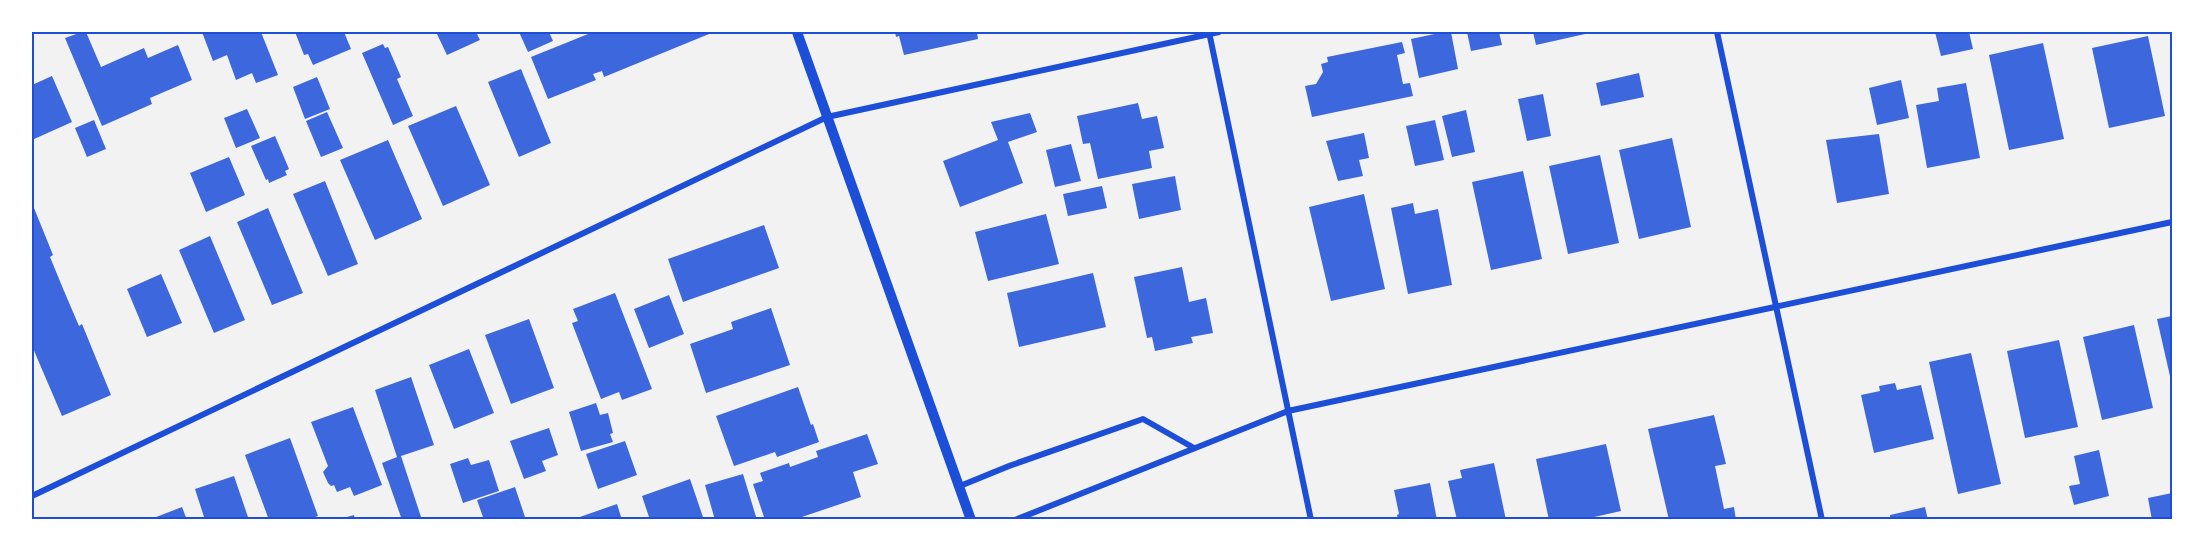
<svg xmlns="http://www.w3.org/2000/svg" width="2204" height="551" font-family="Quicksand,sans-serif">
<rect width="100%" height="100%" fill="#f2f2f2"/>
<!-- building -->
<path fill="#3d67dc" d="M82,32h4l15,35 43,-19 4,10 30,-13 14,35 -42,18 2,6 -50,22 -37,-88z
M202,32h59l17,43 -22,8 -4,-10 -16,7 -9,-25 -14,6z
M295,32h49l7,17 -38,16 -5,-11 -4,1z
M436,32h40l4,8 -33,15z
M519,32h30l4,9 -25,11z
M593,32h115l1,2 -105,43 -2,-6 -9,3 3,6 -48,19 -17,-42z
M895,32h82l1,7 -74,16 -5,-19 -3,1z
M1444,32h7l7,37 -39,9 -8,-39z
M1467,32h32l3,13 -31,6z
M1533,32h61l-58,13z
M1935,32h34l4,17 -32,7z
M2148,36l17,80 -56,12 -17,-80z
M1402,42l3,11 -8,2 6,29 7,-1 3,13 -101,21 -7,-31 11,-2 7,-12 -2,-8 7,-2 -1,-5z
M2043,43l21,96 -55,11 -20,-95z
M383,44l2,4 3,-1 13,30 -4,2 16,37 -20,9 -31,-72z
M521,69l30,74 -32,14 -31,-75z
M1639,73l5,24 -43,9 -5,-23z
M52,76l20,46 -40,18v-55z
M317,77l13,32 -25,10 -12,-32z
M1901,80l8,38 -32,7 -8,-37z
M1966,83l14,75 -53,10 -11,-63 23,-4 -2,-13z
M1543,94l8,42 -24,5 -9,-42z
M1138,103l4,16 15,-3 7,32 -15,3 3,17 -54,11 -8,-36 -7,1 -6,-28z
M456,106l34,79 -47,21 -35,-80z
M247,109l13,29 -24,10 -12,-30z
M1466,110l9,42 -23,5 -10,-41z
M327,112l16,36 -22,9 -15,-36z
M1030,113l7,19 -29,10 15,41 -63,24 -17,-46 55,-21 -7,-18z
M94,120l12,29 -19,8 -12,-29z
M1435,120l9,40 -29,6 -9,-40z
M1364,133l5,25 -10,2 4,16 -25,5 -12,-40z
M1879,134l10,60 -52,9 -11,-63z
M275,136l14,33 -4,2 2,4 -18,8 -1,-4 -2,1 -15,-34z
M1672,138l19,89 -52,12 -20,-89z
M388,140l34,79 -47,21 -35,-80z
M1071,144l10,37 -26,6 -9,-37z
M1600,155l19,88 -51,11 -19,-88z
M229,157l16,38 -39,17 -16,-39z
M1523,171l19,88 -51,11 -19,-88z
M1175,176l6,34 -42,9 -7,-35z
M325,181l33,83 -30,12 -35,-82z
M1102,186l5,22 -39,8 -5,-22z
M1364,194l21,95 -54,12 -22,-94z
M32,203l21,52 -3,2 14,34 15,35 3,-2 29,71 -49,21 -30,-70z
M1413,203l2,11 23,-5 14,76 -44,9 -17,-86z
M268,208l35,85 -31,12 -35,-83z
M1046,214l13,50 -71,17 -13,-49z
M764,225l15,43 -96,34 -15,-43z
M210,236l35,84 -31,13 -35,-83z
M1182,267l7,35 17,-4 7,35 -22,4 2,6 -38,8 -3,-14 -5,1 -13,-61z
M1093,273l13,54 -87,20 -12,-54z
M161,274l21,49 -35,14 -20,-48z
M615,293l37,96 -30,11 -3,-8 -18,7 -29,-76 6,-2 -5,-12z
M669,295l15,39 -35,14 -15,-39z
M771,308l19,57 -84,28 -16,-49 43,-15 -2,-7z
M2172,316v69l-15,-66z
M529,319l25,69 -43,16 -26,-69z
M2134,325l19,83 -51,12 -19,-83z
M2059,340l19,87 -53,11 -18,-87z
M469,349l25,64 -40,16 -25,-64z
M1971,353l30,131 -43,10 -29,-132z
M411,377l23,68 -33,11 21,64h-20l-20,-57 15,-6 -22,-67z
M1895,383l2,7 24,-5 13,54 -60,14 -13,-58 19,-4 -1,-5z
M798,387l13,38 2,-1 6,18 -42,15 -2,-5 -41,14 -18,-50z
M596,403l4,12 8,-2 5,20 -3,1 3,8 -32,9 -12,-39z
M353,407l29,78 -28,11 -4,-9 -13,5 -3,-7 -3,1 -3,-3 -5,-11 5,-6 -17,-44z
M1714,415l12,49 -11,2 9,43 10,-2 2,13h-67l-21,-91z
M549,428l9,27 -16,6 4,10 -22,8 -14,-38z
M867,434l11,30 -25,8 8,25 -68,23h-28l-12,-36 10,-3 -3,-8 29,-10 1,4 28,-10 -2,-6z
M290,438l28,78 -11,4h-38l-24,-65z
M625,441l12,34 -39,14 -12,-35z
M1606,444l15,67 -40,9h-32l-13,-61z
M2099,450l10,46 -35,9 -5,-19 11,-2 -6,-28z
M468,458l3,7 18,-5 10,31 -36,12 -13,-39z
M1494,463l12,57h-49l-9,-39 14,-3 -2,-8z
M743,474l14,46h-42l-10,-35z
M234,476l15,44h-44l-10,-31z
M690,479l14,41h-54l-8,-24z
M1430,483l7,37h-39l-1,-5 2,-1 -5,-24z
M515,487l11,33h-42l-7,-20z
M2172,493v27h-20l-4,-22z
M617,504l5,16h-48v-1z
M182,507l5,13h-36v-1z
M1925,507l3,13h-38v-5z
M354,515l1,5h-15v-1z"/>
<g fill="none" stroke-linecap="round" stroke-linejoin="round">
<!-- minor -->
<path stroke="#1d4ed8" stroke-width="6" d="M1209,32l102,488
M1717,32l105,488
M960,486l49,-20 134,-47 51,29
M32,496l795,-379 392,-85
M1015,520l273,-109 884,-189"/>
<!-- tertiary -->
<path stroke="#1d4ed8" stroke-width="10" d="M797,32l174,488"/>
</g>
<!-- border -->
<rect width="2204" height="551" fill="none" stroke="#ffffff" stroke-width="66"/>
<rect x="33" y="33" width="2138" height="485" fill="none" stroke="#1d4ed8" stroke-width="2"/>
</svg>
